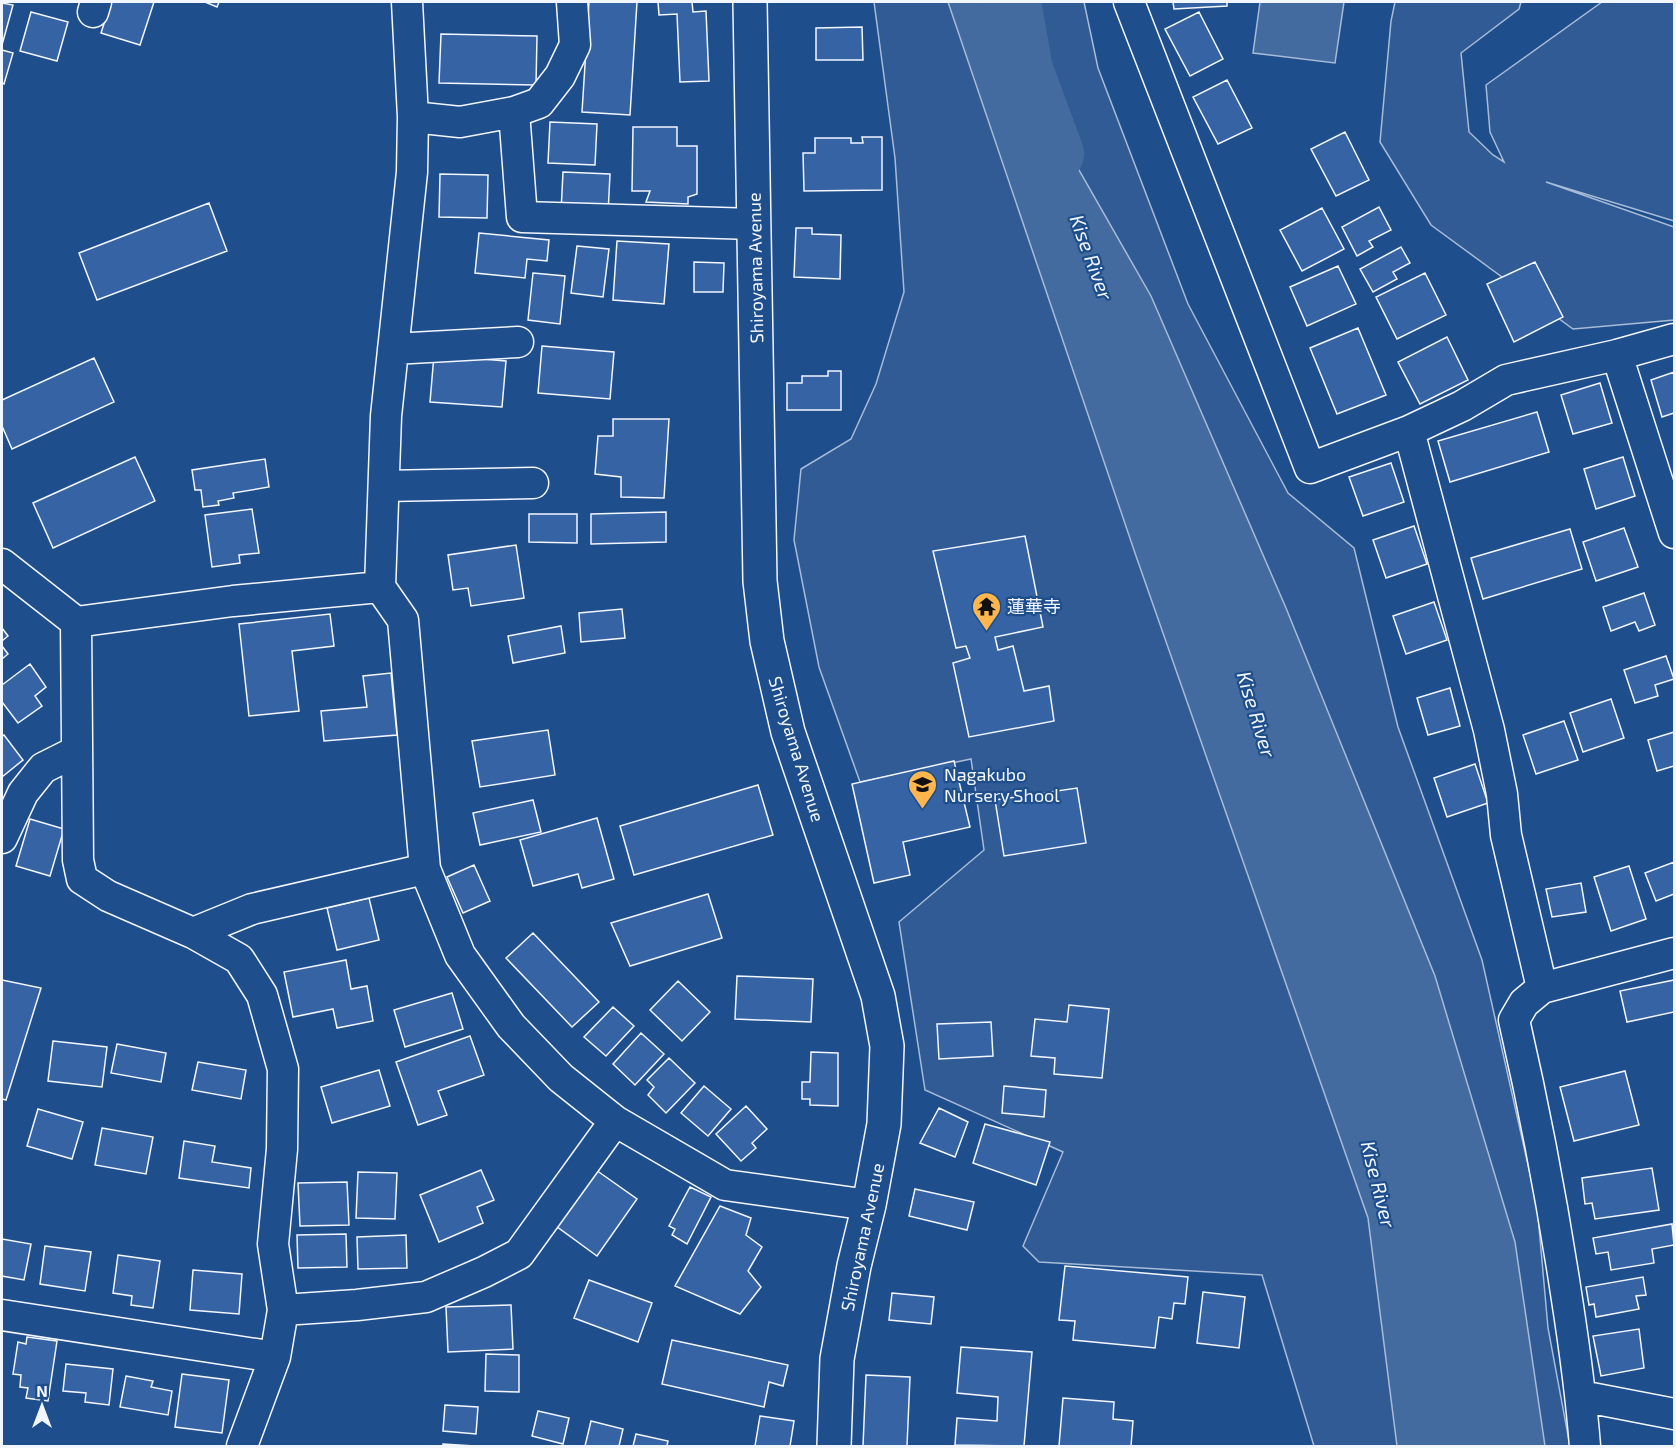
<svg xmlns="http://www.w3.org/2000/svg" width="1676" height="1448" font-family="'Exo 2','Noto Sans JP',sans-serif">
<rect width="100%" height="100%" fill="#1f4e8c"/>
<!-- built -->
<path fill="#305b95" stroke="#a8bbd7" stroke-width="1.5" d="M874,2h210l14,66 90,236 100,189 66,55 44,179 84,233 55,245 11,123 22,118h-256l-52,-171 -223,-13 -16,-16 40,-94 -138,-62 -26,-168 85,-72 -13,-91 -111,23 -41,-115 -25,-127 7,-71 50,-30 25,-55 28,-92 -9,-134z
M1395,2h126l-2,7 -58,44 8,79 24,23 11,7 -14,-30 -4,-47 116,-83h72v219l-128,-39 128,45v93l-101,9 -142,-104 -51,-83 11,-121z"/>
<!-- water -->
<path fill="#446ba0" stroke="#a8bbd7" stroke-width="1.5" d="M948,2h45l-2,14 160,280 135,312 149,368 80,266 30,204h-148l-29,-228 -232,-662z
M1260,2h84l-9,61 -82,-10z"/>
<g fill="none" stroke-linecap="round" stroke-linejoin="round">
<!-- river -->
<path stroke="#446ba0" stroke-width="60" d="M1011,2l12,68 31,84"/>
</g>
<!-- building -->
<path fill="#3563a3" stroke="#f2f6ff" stroke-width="1.5" d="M111,2h43l-14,43 -39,-12z
M205,2h14l-2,5z
M589,2h48l-7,113 -48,-3z
M658,2h34l1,10 13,-1 3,70 -29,1 -3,-68 -18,1z
M1173,2h54v4l-53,3z
M2,3l11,2 -11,40z
M31,12l37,10 -11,39 -37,-10z
M1199,12l24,47 -33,17 -25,-47z
M862,27l1,33h-47v-32z
M441,34l96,2 -1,49 -97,-2z
M2,50l11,3 -9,31 -2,-1z
M1227,80l25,48 -34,16 -25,-47z
M550,122l47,2 -2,41 -47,-2z
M633,127h44v19h20v48l-9,3v7l-42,-2 4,-11h-18z
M1345,132l24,48 -33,16 -25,-47z
M862,137h20v53l-78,1 -1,-38h12v-15h36v5h12z
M563,172l47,2 -2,40 -47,-2z
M440,174l48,1 -1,43 -48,-1z
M209,203l18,48 -130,49 -18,-47z
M1379,207l12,23 -22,11 4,6 -16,9 -15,-29z
M1322,208l22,41 -42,22 -22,-41z
M796,228h16v6l29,1 -1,44 -46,-2z
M479,233l70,7 -2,21 -20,-2 -2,19 -50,-5z
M617,241l52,3 -5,60 -51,-4z
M577,246l32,3 -6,48 -32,-4z
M1401,247l9,16 -17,9 4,7 -24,13 -13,-23z
M694,262l30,1 -1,29h-29z
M1535,262l28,55 -49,25 -27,-58z
M1338,266l18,38 -49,22 -17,-39z
M533,273l32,3 -5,48 -32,-4z
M1425,273l21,42 -49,24 -21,-42z
M1358,328l28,67 -49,19 -27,-66z
M1447,337l21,43 -48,24 -22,-42z
M542,346l72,6 -4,47 -72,-6z
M434,355l72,6 -4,46 -72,-5z
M94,358l20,44 -102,47 -10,-23v-26z
M828,371h13v39h-54v-27h15v-7h26z
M1674,372v41l-12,4 -11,-37z
M1600,383l12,40 -39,11 -12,-39z
M1537,412l12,40 -99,30 -12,-41z
M613,419h56l-5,79 -43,-1v-20l-26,-3 3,-38h15z
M135,457l20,44 -102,47 -20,-45z
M1623,457l12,39 -39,13 -12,-40z
M265,459l4,28 -36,6 1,5 -16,3 1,4 -16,2 -2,-17h-6l-3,-20z
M1391,463l13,39 -41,14 -14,-39z
M252,509l7,44 -20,2 1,8 -28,4 -7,-52z
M666,512v30l-75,2v-30z
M529,514h48v29l-48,-1z
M1414,526l13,38 -41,14 -13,-38z
M1624,528l14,39 -42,14 -13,-39z
M1570,529l12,40 -99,30 -12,-41z
M1025,536l18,91 -48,10 3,13 15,-4 11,45 25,-5 5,35 -85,16 -16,-74 17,-5 -4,-12 -10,2 -23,-97z
M516,545l8,53 -53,8 -3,-18 -15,2 -5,-35z
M1644,593l11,32 -16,6 -4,-9 -24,9 -8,-24z
M1434,602l13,38 -41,14 -13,-38z
M622,609l3,29 -44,4 -2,-29z
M330,614l4,32 -42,5 7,60 -50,5 -10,-92z
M561,626l4,27 -52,10 -5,-27z
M2,628l6,8 -6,5z
M2,646l6,8 -6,5z
M1666,656l8,23 -19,6 3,11 -23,7 -11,-33z
M30,664l16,23 -11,9 7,10 -24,17 -16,-21v-17z
M391,673l6,62 -73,6 -3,-30 46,-4 -4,-31z
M1450,688l10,38 -32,9 -11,-37z
M1611,699l13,39 -41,14 -13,-39z
M1564,721l14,39 -42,14 -13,-39z
M548,730l7,45 -75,12 -8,-46z
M1674,732v34l-17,5 -9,-31z
M4,735l19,25 -21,17v-41z
M954,761l16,66 -67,15 7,33 -36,8 -22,-99z
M1475,764l13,39 -41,14 -13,-39z
M758,785l15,50 -139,40 -14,-49z
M1077,788l9,55 -82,13 -9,-56z
M533,800l8,32 -61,13 -7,-32z
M597,818l17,61 -32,9 -4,-14 -45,12 -13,-46z
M30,819l34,10 -14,47 -34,-10z
M1674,862v32l-18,7 -11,-28z
M474,865l16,36 -27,12 -16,-36z
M1629,866l17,53 -35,12 -17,-54z
M1581,883l5,29 -34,5 -6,-28z
M708,894l14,44 -92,28 -19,-43z
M369,898l10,42 -42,10 -10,-42z
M533,933l66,69 -27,25 -66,-69z
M346,960l5,29 16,-3 6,35 -36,7 -4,-19 -40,8 -9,-45z
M737,976l76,3 -2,43 -76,-3z
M2,980l39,8 -35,112 -4,-1z
M1674,980v32l-47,10 -7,-31z
M678,981l32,31 -28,29 -32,-31z
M452,993l11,36 -58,18 -11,-37z
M1069,1005l40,4 -7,69 -48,-4 1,-16 -24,-2 4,-37 32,3z
M613,1007l21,19 -28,30 -22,-19z
M991,1022l2,34 -54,3 -2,-35z
M641,1033l23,21 -29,31 -22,-21z
M470,1036l14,39 -46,16 9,24 -29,10 -22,-63z
M53,1041l54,6 -5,40 -54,-6z
M117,1044l49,9 -5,29 -50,-9z
M811,1052l27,1v53l-28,-1v-6h-8v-17h8z
M669,1058l26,25 -29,30 -18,-18 6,-8 -7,-7z
M198,1062l48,8 -5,29 -49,-9z
M379,1070l11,36 -58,17 -11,-36z
M1625,1071l14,54 -65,16 -14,-54z
M704,1086l27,23 -23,27 -27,-23z
M1004,1086l42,4 -2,27 -42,-4z
M746,1106l21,23 -15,14 4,5 -15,13 -25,-27z
M939,1108l29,14 -13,35 -35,-14z
M38,1109l45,13 -11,37 -45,-13z
M985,1124l65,18 -14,43 -63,-22z
M102,1128l51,9 -7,37 -51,-9z
M184,1141l31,5 -3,16 39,6 -2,20 -70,-10z
M1652,1168l7,42 -64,9 -3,-16 -7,1 -3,-26z
M481,1170l13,30 -17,7 6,16 -44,19 -19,-47z
M596,1170l41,29 -40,57 -41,-30z
M358,1172l39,1 -2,46 -39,-1z
M347,1182l2,43 -49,1 -2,-43z
M690,1187l21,10 -24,47 -15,-9 3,-6 -6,-3z
M915,1189l59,13 -7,28 -58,-14z
M720,1206l31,12 -5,17 16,12 -14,24 13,16 -21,27 -65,-28z
M1672,1224l2,21 -22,4 2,14 -43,7 -3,-18 -12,2 -3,-16z
M346,1234l1,33 -49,1 -1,-33z
M406,1235l1,33 -49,1 -1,-32z
M2,1239l29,5 -7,36 -22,-4z
M45,1246l46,6 -6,39 -45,-7z
M118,1255l42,6 -7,47 -22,-3 1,-9 -19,-3z
M1065,1266l123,11 -3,27 -11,-1 -2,16 -13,-2 -4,31 -82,-8 2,-19 -16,-1z
M193,1270l49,4 -3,40 -49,-4z
M1643,1277l3,18 -10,1 3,13 -43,8 -2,-13 -5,1 -3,-18z
M589,1280l63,23 -14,39 -64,-24z
M1203,1292l42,5 -6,51 -42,-5z
M892,1293l42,4 -3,27 -42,-4z
M511,1305l2,44 -65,3 -2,-45z
M1639,1329l5,39 -43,8 -8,-40z
M27,1337l30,4 -9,60 -22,-3 2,-10 -8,-1 1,-12 -8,-1 5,-32 8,2z
M672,1340l116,25 -5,21 -14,-4 -5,25 -102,-23z
M961,1347l71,5 -8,94 -69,-1 2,-27 40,3 1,-24 -41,-4z
M486,1354l33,1v37l-34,-1z
M66,1364l47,5 -4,36 -24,-3 1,-9 -23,-2z
M182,1374l47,6 -7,53 -47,-6z
M866,1375l44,2 -3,69h-44z
M126,1376l27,5 -2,6 21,4 -4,24 -48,-8z
M1063,1398l51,4 -1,17 20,2 -2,25h-72z
M445,1405l33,2 -2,27 -33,-3z
M538,1411l31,7 -6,26 -31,-8z
M760,1416l34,5 -4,25h-35z
M591,1421l32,8 -4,17h-34z
M636,1434l32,7 -1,5h-34z
M443,1444l32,2h-32z"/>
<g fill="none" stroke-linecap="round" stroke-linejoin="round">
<defs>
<path id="minor" d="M407,2l6,115 -1,55 -26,244 -6,171 23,33 22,249 35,86 51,71 50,52 54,43 110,64 144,20
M1129,2l181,466 99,-37 53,-25 44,-26 111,-25 57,-16
M93,12l3,-10
M514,112l8,105 232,7
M413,117l47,5 54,-10 25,-9 21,-27 15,-31 -3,-43
M393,349l125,-7
M1617,355l57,178
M1409,431l80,299 13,64 4,41 36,153
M384,486l149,-3
M2,564l74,58 157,-21 147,-14
M76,622l2,238 4,19 26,17 85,37 46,26 23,36 21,74 -1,80 -9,95 10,66 -8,47 -33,89
M2,838l21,-45 20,-25 34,-17
M193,933l59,-24 173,-40
M283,1310l74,-5 69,-8 58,-25 35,-18 96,-133
M2,1315l273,42
M1581,1396l93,18
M1585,1446c-4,-51 -11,-102 -19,-153 -14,-92 -31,-182 -52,-273l10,-17 18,-15 132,-35"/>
<path id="tertiary" d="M750,2l10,579 7,60 21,91 90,264 9,50 -3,78 -15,81 -15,61 -17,93 -3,87"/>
</defs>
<!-- minor casing -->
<use href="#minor" stroke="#f2f6ff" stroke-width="33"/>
<!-- tertiary casing -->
<use href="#tertiary" stroke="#f2f6ff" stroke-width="36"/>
<!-- minor -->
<use href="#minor" stroke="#1f4e8c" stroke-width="30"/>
<!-- tertiary -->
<use href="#tertiary" stroke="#1f4e8c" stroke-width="33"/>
</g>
<!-- icons -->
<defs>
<symbol id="temple-pin" viewBox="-11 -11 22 30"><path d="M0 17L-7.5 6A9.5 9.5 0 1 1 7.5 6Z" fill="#ffb74d" stroke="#1f4e8c"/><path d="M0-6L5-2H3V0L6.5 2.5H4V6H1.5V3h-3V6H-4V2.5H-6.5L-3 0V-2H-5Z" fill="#111"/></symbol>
<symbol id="school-pin" viewBox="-11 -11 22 30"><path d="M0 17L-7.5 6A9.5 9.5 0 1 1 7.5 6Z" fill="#ffb74d" stroke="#1f4e8c"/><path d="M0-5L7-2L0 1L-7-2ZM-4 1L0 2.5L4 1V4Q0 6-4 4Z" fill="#111"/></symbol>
</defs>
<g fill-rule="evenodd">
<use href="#temple-pin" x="970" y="590" width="33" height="45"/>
<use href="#school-pin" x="906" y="768" width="33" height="45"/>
</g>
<g text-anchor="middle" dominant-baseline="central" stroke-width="4.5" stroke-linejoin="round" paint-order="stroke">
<!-- street labels -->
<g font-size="18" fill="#f2f6ff" stroke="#1f4e8c">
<text transform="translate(755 268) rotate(-91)">Shiroyama Avenue</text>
<text transform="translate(797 749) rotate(73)">Shiroyama Avenue</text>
<text transform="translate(862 1237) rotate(-78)">Shiroyama Avenue</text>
</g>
<!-- poi labels -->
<g font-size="18" fill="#f2f6ff" stroke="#1f4e8c" text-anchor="start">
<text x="1007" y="606">蓮華寺</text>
<text x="944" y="774">Nagakubo<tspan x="944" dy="21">Nursery Shool</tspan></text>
</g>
<!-- water labels -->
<g font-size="20" font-style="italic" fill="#f2f6ff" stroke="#1f4e8c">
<text transform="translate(1092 257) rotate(70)">Kise River</text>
<text transform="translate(1257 714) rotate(73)">Kise River</text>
<text transform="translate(1379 1184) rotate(76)">Kise River</text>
</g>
</g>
<!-- border -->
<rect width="1676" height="1448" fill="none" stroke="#f2f6ff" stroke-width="6"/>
<!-- north arrow -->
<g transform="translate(42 1406)" stroke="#1f4e8c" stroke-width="4.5" paint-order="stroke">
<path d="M0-4.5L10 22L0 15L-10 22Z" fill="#f2f6ff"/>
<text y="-9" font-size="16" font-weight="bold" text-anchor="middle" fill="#f2f6ff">N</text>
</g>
</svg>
